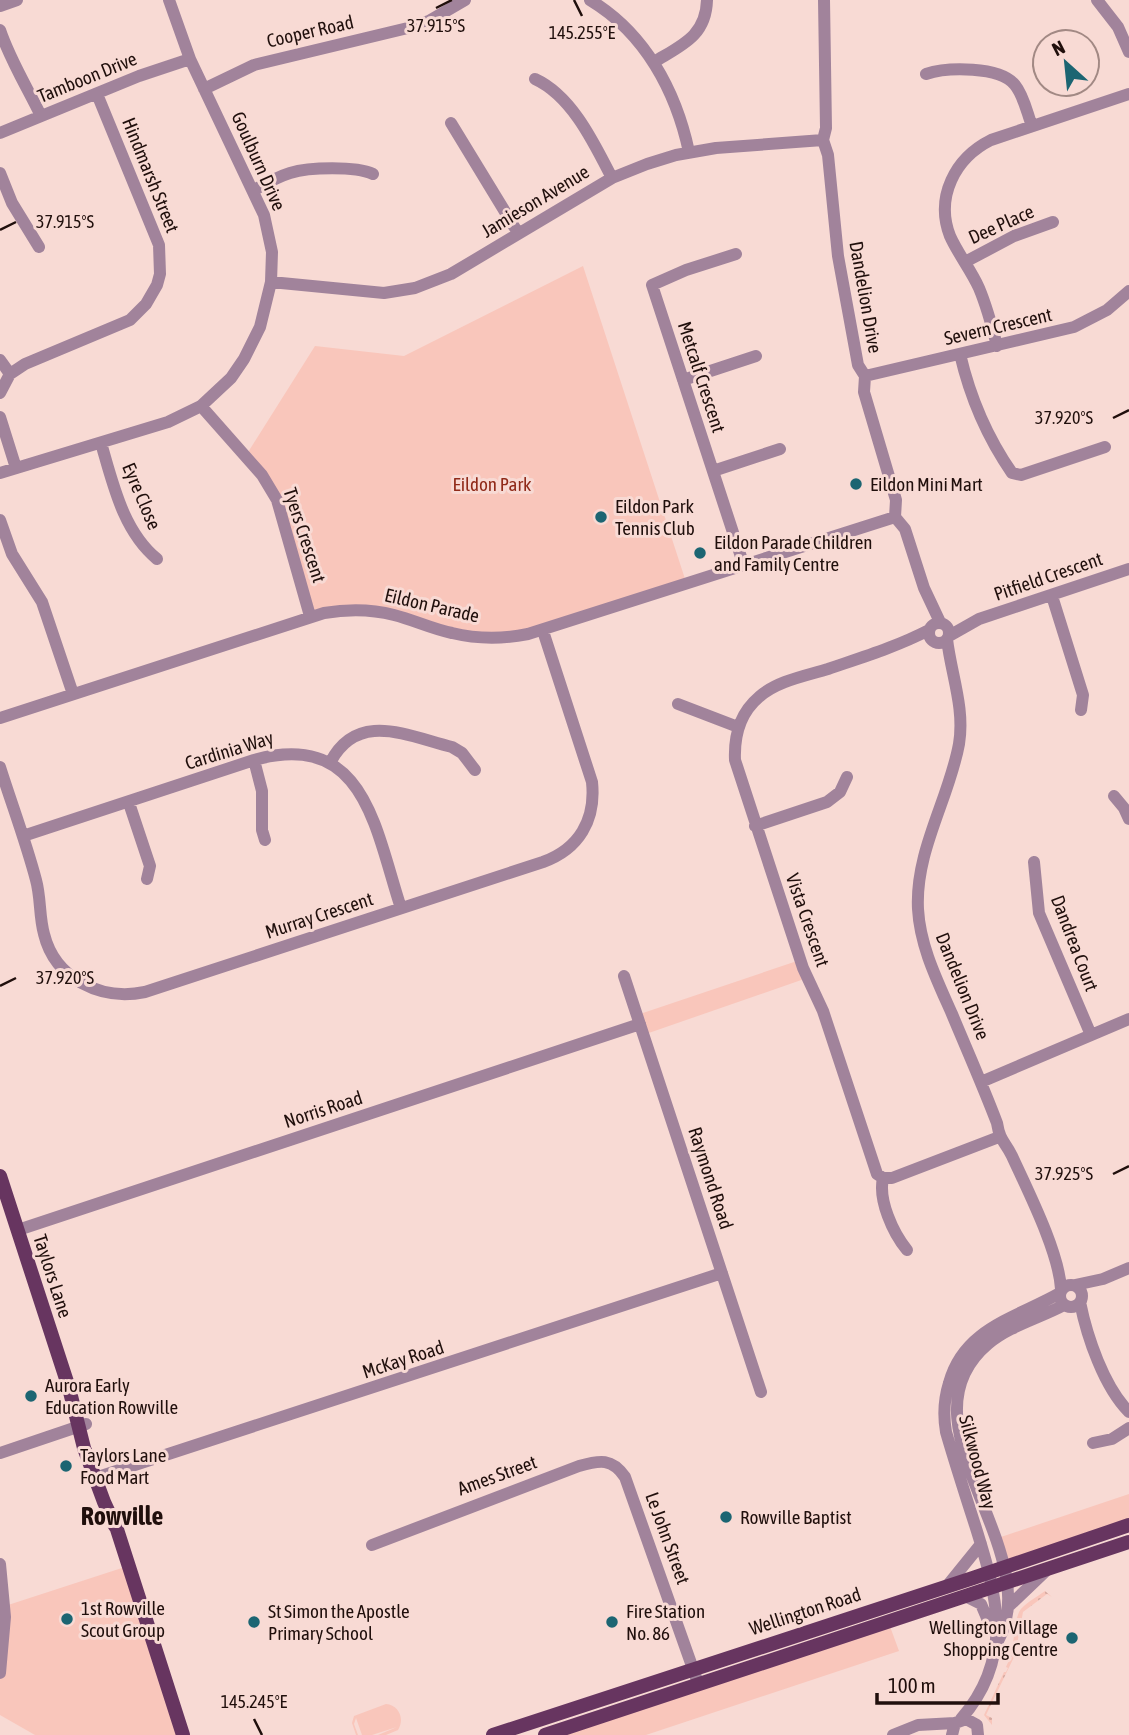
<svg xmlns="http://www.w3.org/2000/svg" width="1129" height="1735" font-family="'Asap Condensed',sans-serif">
<defs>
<pattern id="grass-dots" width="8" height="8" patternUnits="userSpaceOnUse" patternTransform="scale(1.75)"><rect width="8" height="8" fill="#f9c6bb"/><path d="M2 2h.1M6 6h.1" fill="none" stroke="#d5a9a0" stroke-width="1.8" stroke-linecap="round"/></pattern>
</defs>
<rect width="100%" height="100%" fill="#f8dad4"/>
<!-- grass -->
<path fill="url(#grass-dots)" d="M1045,1591l7,6 -5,-3 -24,18 -8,43 -29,60 6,3v7l-8,-10 20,-43h2l2,-4 -2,-1c10,-19 6,-38 13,-55 4,-8 18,-15 26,-21z"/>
<!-- park -->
<path fill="#f9c6bb" d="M583,266l104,319 -186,53 -104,-23 -87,1 -26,-95 -39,-64 70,-111 89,10z
M800,960l7,18 -164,57 -6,-20z
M1129,1494v31l-126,42 -8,-28z
M128,1566l55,169h-148l-35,-20v-42l5,-67z
M888,1621l11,30 -253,84h-102z
M386,1704c13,1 19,15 12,26l-12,5h-8l19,-8 -25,8h-10l-6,-17 -2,6 4,11h-2l-4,-12 2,-7z"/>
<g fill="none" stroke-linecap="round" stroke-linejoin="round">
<!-- minor -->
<path stroke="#a1839b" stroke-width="12" d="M590,0c55,33 86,91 99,152
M824,0l2,128 -3,12 5,15 10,101 20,109 7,11 -1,16 32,108 -1,17 10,12 19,59 16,34
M1097,0l21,27 11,25
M0,6l17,-6
M0,30c10,30 27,57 41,86
M654,62c28,-17 52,-26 53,-62
M926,74c21,-7 74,-8 89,11 9,11 12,28 17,41
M535,79c37,17 59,64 77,99
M204,89l50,-24 158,-38 17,-6 36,-21
M451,123l67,110
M0,133l139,-57 51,-17
M0,173l12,30 27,44
M254,190c11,-6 23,-13 36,-17 19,-6 66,-7 83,1
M736,254l-50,16 -34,15 92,281
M965,262l49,-26 39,-14
M271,282l113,11 31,-5 36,-14 161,-96 35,-14 29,-9 40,-7 107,-8
M997,346c-5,-20 -10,-39 -18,-58 -8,-18 -21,-34 -29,-52 -15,-39 5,-78 41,-96l138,-46
M960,354c10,43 27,83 52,119l9,2 84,-28
M0,360l10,14
M865,376l209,-49 33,-17 22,-19
M683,380l73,-24
M0,393l10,-19 15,-10 105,-44 16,-16 11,-19 3,-11 -1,-29 -62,-151
M201,406l61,69 15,25 33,116
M0,417l16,51
M101,443c12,41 22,88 56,116
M713,471l67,-22
M0,473l168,-51 33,-16 30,-28 13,-19 16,-32 11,-45 1,-30 -8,-37 -74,-156 -21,-59
M0,520l12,34 30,48 31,92
M1052,596l31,99 -2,15
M929 633a10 10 0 1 1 20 0a10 10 0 1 1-20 0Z
M929,630c-33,17 -66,27 -101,39 -23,7 -51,12 -69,28 -19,16 -25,39 -24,63l68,208 20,43 54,163 6,4h9l107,-41
M949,636l30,-17 150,-50
M947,639c4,35 18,69 12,105 -10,55 -44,107 -41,165 2,37 19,71 34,105 15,36 31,72 45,109 3,19 8,18 15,33 16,35 47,96 49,133
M678,704l60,23
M0,718l324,-105c24,-4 47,-4 70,2 20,5 38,14 58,18 25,6 51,6 76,1l367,-117
M254,760l8,31v39l3,10
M330,763c27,-53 77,-27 122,-16l10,6 13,17
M0,767c12,38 26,75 36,113 5,18 3,36 8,54 11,45 57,67 101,58l398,-130c36,-13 53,-42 49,-80l-49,-151
M1114,796l10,12 5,11
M129,803l21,63 -3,13
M755,826l72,-24 13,-10 7,-15
M23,836l231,-76c111,-31 121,69 147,148
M1034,862l5,51 52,122
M624,976l137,416
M981,1082l148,-63
M883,1178c-5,22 10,55 24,72
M18,1230l622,-206
M1060 1296a11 11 0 1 1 22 0a11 11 0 1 1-22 0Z
M1075,1285l28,-6 26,-11
M1080,1302c7,35 24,85 49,110
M1093,1443l19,-4 17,-11
M0,1453l86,-29
M95,1478l627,-205
M372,1545l207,-79c21,-6 33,-8 46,11l73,206
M0,1564l5,53 -5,56
M947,1586l34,-42
M965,1596l16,8 11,26
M1009,1606l39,-37
M998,1641c50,-91 -104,-218 -10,-297 21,-18 52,-26 76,-39
M961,1719c54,-62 36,-124 14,-194 -10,-31 -20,-62 -29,-93 -3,-17 -2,-33 3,-49 15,-55 67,-65 111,-90
M893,1735l25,-10 37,-2
M952,1735l3,-12 11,-4 11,6 1,10"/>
<!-- major -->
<path stroke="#673560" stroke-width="14" d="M0,1176l69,212 15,60 20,54 11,24
M114,1520l69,215
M493,1735l480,-157 156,-53
M545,1735l584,-193"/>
</g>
<!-- ticks -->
<path fill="none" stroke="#200f0c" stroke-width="2.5" d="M574,0l8,16M436,8l16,-8M0,230l16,-8M1113,418l16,-8M0,986l16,-8M1113,1174l16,-8M254,1719l8,16"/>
<!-- markers -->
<g fill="#1c6572" stroke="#f8dad4" stroke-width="2.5">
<circle cx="856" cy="484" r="7"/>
<circle cx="601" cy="517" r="7"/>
<circle cx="700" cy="553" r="7"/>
<circle cx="31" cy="1396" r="7"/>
<circle cx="66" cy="1466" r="7"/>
<circle cx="726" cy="1517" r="7"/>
<circle cx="67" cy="1619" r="7"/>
<circle cx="254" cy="1622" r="7"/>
<circle cx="612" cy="1622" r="7"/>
<circle cx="1072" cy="1638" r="7"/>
</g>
<g text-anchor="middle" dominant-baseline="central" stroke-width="6" stroke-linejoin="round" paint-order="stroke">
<!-- street labels -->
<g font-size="19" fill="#200f0c" stroke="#f8dad4">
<text transform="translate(310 31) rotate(-13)">Cooper Road</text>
<text transform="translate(87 77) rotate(-22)">Tamboon Drive</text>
<text transform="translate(259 161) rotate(66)">Goulburn Drive</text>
<text transform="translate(151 175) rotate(68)">Hindmarsh Street</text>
<text transform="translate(535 201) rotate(-31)">Jamieson Avenue</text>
<text transform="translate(1001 224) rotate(-24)">Dee Place</text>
<text transform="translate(866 297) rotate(80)">Dandelion Drive</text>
<text transform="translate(998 326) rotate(-13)">Severn Crescent</text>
<text transform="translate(702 377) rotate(72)">Metcalf Crescent</text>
<text transform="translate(142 496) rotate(67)">Eyre Close</text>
<text transform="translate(305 535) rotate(72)">Tyers Crescent</text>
<text transform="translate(1048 576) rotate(-19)">Pitfield Crescent</text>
<text transform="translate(432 605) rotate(13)">Eildon Parade</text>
<text transform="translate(229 750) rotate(-17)">Cardinia Way</text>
<text transform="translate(319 915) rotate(-18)">Murray Crescent</text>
<text transform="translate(808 920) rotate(71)">Vista Crescent</text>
<text transform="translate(1075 943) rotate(69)">Dandrea Court</text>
<text transform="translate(963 986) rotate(68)">Dandelion Drive</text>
<text transform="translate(323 1109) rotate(-18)">Norris Road</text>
<text transform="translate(711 1178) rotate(72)">Raymond Road</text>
<text transform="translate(53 1276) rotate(72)">Taylors Lane</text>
<text transform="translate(403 1359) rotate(-18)">McKay Road</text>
<text transform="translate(978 1462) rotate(75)">Silkwood Way</text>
<text transform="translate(497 1475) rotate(-20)">Ames Street</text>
<text transform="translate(668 1538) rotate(70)">Le John Street</text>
<text transform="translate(805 1611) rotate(-18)">Wellington Road</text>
</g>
<!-- park labels -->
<g font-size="19" fill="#902a19" stroke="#f8dad4">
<text x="492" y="484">Eildon Park</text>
</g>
<!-- poi labels -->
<g font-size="19" fill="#200f0c" stroke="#f8dad4" text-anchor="start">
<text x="870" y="484">Eildon Mini Mart</text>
<text x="615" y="506">Eildon Park<tspan x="615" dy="22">Tennis Club</tspan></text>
<text x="714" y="542">Eildon Parade Children<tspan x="714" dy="22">and Family Centre</tspan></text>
<text x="45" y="1385">Aurora Early<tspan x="45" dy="22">Education Rowville</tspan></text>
<text x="80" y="1455">Taylors Lane<tspan x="80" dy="22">Food Mart</tspan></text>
<text x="740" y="1517">Rowville Baptist</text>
<text x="81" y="1608">1st Rowville<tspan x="81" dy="22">Scout Group</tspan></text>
<text x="268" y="1611">St Simon the Apostle<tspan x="268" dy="22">Primary School</tspan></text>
<text x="626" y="1611">Fire Station<tspan x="626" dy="22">No. 86</tspan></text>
<text x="1058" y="1627" text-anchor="end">Wellington Village<tspan x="1058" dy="22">Shopping Centre</tspan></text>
</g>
<!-- district labels -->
<g font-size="26" font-weight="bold" fill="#200f0c" stroke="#f8dad4">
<text x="122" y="1516">Rowville</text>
</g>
</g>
<g font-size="18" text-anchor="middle" fill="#200f0c" stroke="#f8dad4" stroke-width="6" stroke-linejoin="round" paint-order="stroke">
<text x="436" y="32">37.915°S</text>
<text x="582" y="39">145.255°E</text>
<text x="65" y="228">37.915°S</text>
<text x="1064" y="424">37.920°S</text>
<text x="65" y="984">37.920°S</text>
<text x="1064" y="1180">37.925°S</text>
<text x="254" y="1708">145.245°E</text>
</g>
<!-- north arrow -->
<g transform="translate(1066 63) rotate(333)"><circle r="33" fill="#f8dad4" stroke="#a28984" stroke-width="2"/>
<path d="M0-5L12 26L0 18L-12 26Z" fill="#1c6572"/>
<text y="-10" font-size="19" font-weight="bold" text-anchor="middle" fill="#200f0c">N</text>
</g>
<!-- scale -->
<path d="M877 1693v10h121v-10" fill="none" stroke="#200f0c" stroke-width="3.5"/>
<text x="888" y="1693" font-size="21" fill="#200f0c" stroke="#f8dad4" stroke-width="5" paint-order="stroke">100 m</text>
</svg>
